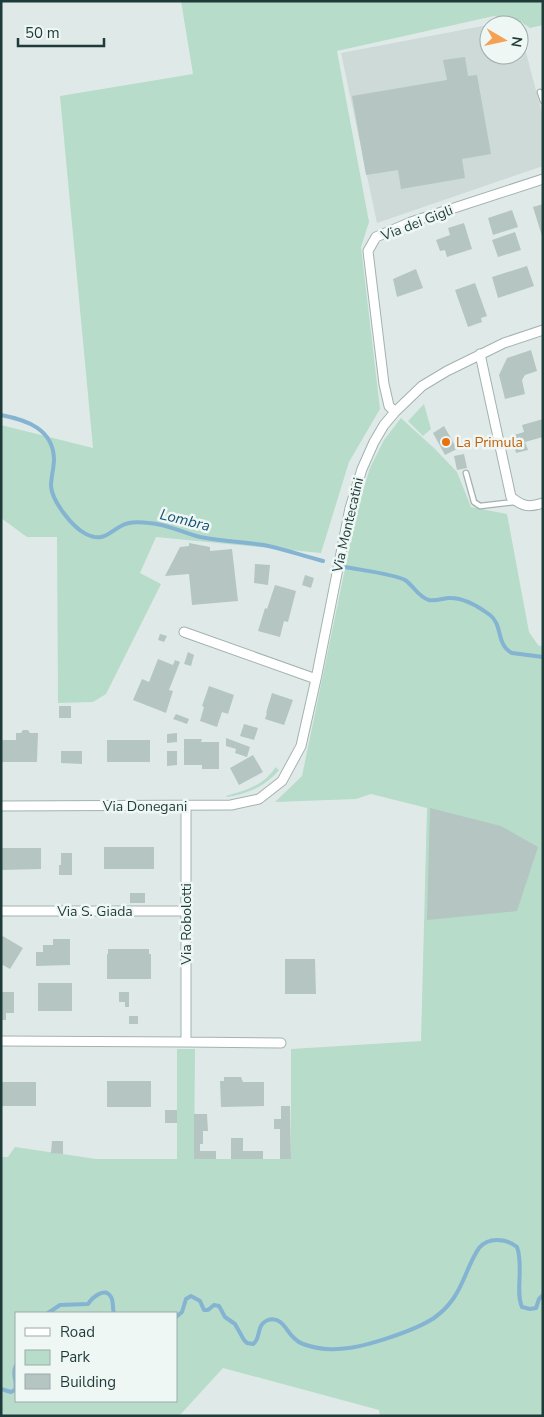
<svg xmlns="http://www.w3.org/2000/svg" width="544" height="1417" font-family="'Nunito Sans',sans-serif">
<rect width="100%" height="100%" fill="#dfeae8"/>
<!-- built -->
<path fill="#cddad7" d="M493,24l6,1h-10v30h30l1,-25 23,87v49l-166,57 -36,-170z"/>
<!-- green -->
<path fill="#b7dcca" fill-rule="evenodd" d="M181,1h362v24l-13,3 -9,-6 -27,-6 -157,35 32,171 -8,25 19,162 -31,53 -28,91 -165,-16 -16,36 21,11 -55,110 -13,8 -35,1 -1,-166h-30l-26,-19v-93l92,23 -33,-352 133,-22z
M424,404l7,25 -8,7 -15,-15z
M401,418l34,31 22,23 14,35 36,7 22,118 9,13 5,2v769h-163l-1,-6 -156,-42 -44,48h-178v-259h7l7,-10 81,12h81v-110h18l-1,110h97v-110l130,-8 6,-233 -56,-14 -15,5 -81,3 27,-26 56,-270 12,-38 14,-28zM16,1313h160v88h-160z
M275,767l4,3c-13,16 -32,24 -52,27l-1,-1c20,-6 37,-10 49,-28z"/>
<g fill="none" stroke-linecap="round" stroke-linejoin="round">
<!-- stream -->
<path stroke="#84b4d2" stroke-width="4" d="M1,415c26,5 52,14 53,44 0,9 -3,18 -3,27 1,15 21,41 35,48 18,9 22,-2 37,-9 7,-4 18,-3 26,-2 18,1 34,10 51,14 21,4 43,5 64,8 20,4 39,11 59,16
M345,567c15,3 49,7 60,13 9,6 13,17 24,20 6,1 12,-1 19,-2 15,-1 30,8 42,17 13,10 6,30 22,38l31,4
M48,1313l12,-8 28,-1c4,-6 17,-18 23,-7 3,5 1,11 3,16
M176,1317l6,-5 4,-13 5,-3 9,5 4,9h4l6,-5 5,1 6,11 10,7 9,16 3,3 6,1c9,-6 2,-19 15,-24 14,-4 18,11 26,18 2,2 6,5 9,6 11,4 23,6 34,5 24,0 77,-18 97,-31 7,-5 14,-12 19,-19 11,-15 15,-35 26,-51 9,-11 27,-10 38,-1 7,19 -2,46 5,60l8,2 6,-1 3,-9 4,-4
M1,1389l10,3 4,-2c3,-10 -4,-14 1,-25"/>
</g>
<!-- building -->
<path fill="#b4c5c2" d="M465,57l3,19 9,-1 14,79 -29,5 3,19 -64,11 -3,-19 -32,5 -14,-79 95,-16 -4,-20z
M543,204v32h-1l-9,-29z
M512,210l6,17 -25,8 -5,-17z
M464,223l8,26 -25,8 -2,-7 -5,1 -4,-11 14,-5 -2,-7z
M515,232l6,18 -23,7 -6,-17z
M527,266l7,20 -36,12 -6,-21z
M416,269l7,19 -26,9 -4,-18z
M475,283l12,33 -6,2 1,4 -14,5 -13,-37z
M531,350l6,21 -12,4 -3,5 3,14 -20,5 -6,-24 8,-17z
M543,419v18l-18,5 3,8 -12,3 -5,-17 13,-4 -2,-7z
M444,426l13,23 -12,6 -12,-22z
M464,454l3,14 -10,2 -3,-14z
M189,543l21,4v4l22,-2 6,52 -46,4 -3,-31 -24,2 15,-29 9,-1z
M255,564l15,1 -2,20 -14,-2z
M305,575l9,3 -3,10 -9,-3z
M275,585l21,6 -8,31 -4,-1 -4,16 -22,-6 7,-23 2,1z
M160,634l7,2 -3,6 -6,-2z
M188,652l6,3 -3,11 -7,-2z
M158,659l15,6 2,-5 5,2 -11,28 4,1 -7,22 -33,-13 9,-21 7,3z
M209,686l25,9 -6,19 -6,-2 -5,15 -17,-6 4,-14 -2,-1z
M272,693l21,7 -9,25 -19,-6 2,-6h-1z
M59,706h12v12h-12z
M176,714l13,5 -2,5 -14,-5z
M244,724l14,4 -4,12 -14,-4z
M23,730h5l2,3h8l-1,29h-36v-22h15v-7h5z
M177,733v9l-10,1v-9z
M226,738l24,9 -3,10 -12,-4 1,-4 -10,-3z
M184,739h18l-1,3h18v27h-17v-4h-18z
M107,740h43v22h-43z
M61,751h21v13l-21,-1z
M167,751h10v14l-10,1z
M253,755l10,17 -24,13 -9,-17z
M430,808l71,18 37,21 -21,64 -90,9z
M104,847h50v22h-50z
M1,848h40v21l-40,1z
M61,853h11v22h-13v-10h2z
M130,893h15v10h-15z
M1,935l22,13 -13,21 -9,-5z
M53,939h17v26l-34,1v-14h7v-7h10z
M108,949h41v5h2v25h-44v-25h1z
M285,959h30l1,35h-31z
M38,983h34v28h-34z
M1,992h13v21h-8v7h-5z
M119,992h10v15h-4v-5h-6z
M129,1016h9v8h-9z
M224,1077h17l2,5h21v24l-43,1 -1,-26h4z
M107,1081h44v26h-44z
M1,1082h35v24h-35z
M281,1106h9l1,53h-11v-30h-6v-10h7z
M165,1110h12v13h-12z
M194,1114h13l1,17h-5v13h-3v7h16v8h-22z
M231,1138h12v13h20v8h-32z
M52,1141h11v13l-12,-1z"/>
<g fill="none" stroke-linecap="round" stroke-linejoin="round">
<defs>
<path id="service" d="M540,92l3,9
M466,473l8,29 6,4 35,-4"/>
<path id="minor" d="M480,354l31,143c11,9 17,11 32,6
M395,412l-6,-6 -5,-22 -16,-133 8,-14 35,-15 132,-43
M184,632l132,47
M1,806l230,-1 28,-6 23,-18 19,-35 15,-67 34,-171 12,-39 12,-27 10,-17 11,-13 27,-26 25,-15 57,-28 39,-13
M3,911h183
M1,1041l185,1v-237
M186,1042l95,1"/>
</defs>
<!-- service casing -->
<use href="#service" stroke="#a2b2b0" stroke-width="7"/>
<!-- minor casing -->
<use href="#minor" stroke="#a2b2b0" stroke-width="11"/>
<!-- service -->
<use href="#service" stroke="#fff" stroke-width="4.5"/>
<!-- minor -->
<use href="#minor" stroke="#fff" stroke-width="9"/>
</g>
<!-- markers -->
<circle fill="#e8710a" stroke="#eff7f5" stroke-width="2" cx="446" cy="442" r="5"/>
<g text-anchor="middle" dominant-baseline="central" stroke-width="5" stroke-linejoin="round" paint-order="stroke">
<!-- street labels -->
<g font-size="14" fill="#1f3b39" stroke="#eff7f5">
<text transform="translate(417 223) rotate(-21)">Via dei Gigli</text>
<text transform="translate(348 525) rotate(-77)">Via Montecatini</text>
<text x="145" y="806">Via Donegani</text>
<text x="95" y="911">Via S. Giada</text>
<text transform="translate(186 924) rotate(-90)">Via Robolotti</text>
</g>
<!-- food labels -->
<g font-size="14" fill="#c56008" stroke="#eff7f5" text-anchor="start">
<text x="456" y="442">La Primula</text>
</g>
<!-- water labels -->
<g font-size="15" font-style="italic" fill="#195277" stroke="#eff7f5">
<text transform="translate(185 520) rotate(14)">Lombra</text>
</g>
</g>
<!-- border -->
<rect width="544" height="1417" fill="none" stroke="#1f3b39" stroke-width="5"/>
<!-- legend -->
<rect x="15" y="1312" width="162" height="90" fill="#eff7f5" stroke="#9cacaa"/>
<rect x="25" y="1328" width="25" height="8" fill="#ffffff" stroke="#9cacaa"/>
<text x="60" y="1337" font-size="15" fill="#1f3b39">Road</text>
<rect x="25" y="1350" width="25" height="15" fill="#b7dcca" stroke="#9cacaa"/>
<text x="60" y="1362" font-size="15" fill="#1f3b39">Park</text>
<rect x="25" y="1374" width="25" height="15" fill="#b4c5c2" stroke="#9cacaa"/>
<text x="60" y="1387" font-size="15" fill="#1f3b39">Building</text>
<!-- north arrow -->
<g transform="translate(504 40) rotate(99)"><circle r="24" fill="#eff7f5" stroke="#9cacaa"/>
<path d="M0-4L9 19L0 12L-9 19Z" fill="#f5a052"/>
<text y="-8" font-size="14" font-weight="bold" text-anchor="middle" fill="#1f3b39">N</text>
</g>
<!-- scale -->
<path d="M18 38v8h86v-8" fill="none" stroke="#1f3b39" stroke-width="2.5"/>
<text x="25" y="38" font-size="15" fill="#1f3b39" stroke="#eff7f5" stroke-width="4" paint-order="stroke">50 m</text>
</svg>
